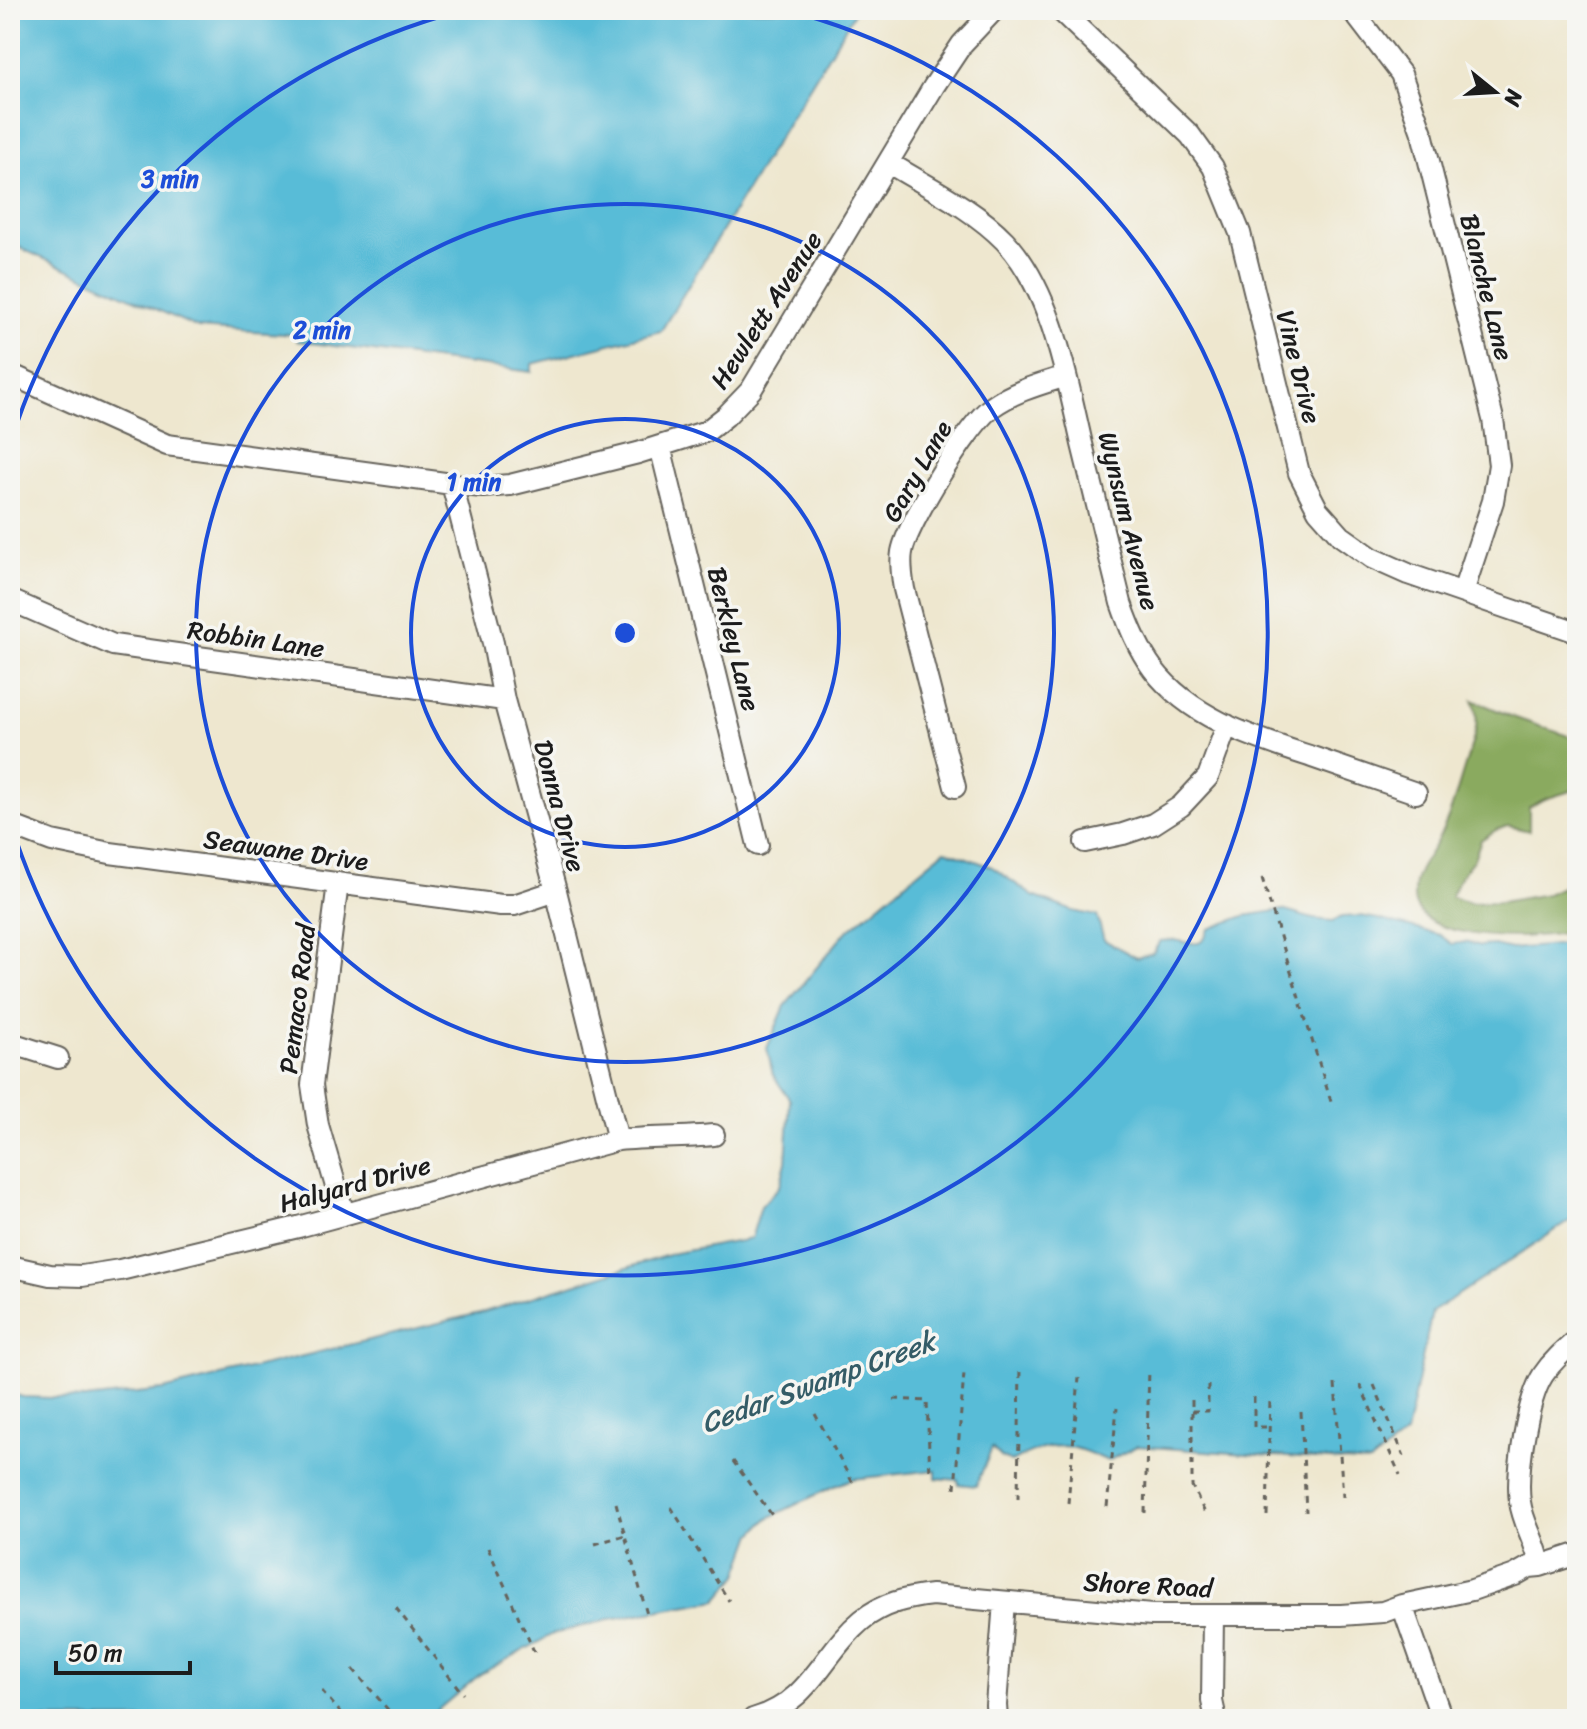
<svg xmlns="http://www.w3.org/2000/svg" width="1587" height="1729" font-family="Sriracha,sans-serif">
<rect width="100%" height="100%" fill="#f6f6f2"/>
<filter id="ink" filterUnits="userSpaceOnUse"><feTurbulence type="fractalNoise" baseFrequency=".0125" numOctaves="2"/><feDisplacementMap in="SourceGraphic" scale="16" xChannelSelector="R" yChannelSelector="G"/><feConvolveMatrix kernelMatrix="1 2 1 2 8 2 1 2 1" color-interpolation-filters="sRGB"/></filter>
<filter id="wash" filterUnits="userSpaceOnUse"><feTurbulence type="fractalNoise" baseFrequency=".006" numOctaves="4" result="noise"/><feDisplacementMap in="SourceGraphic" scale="32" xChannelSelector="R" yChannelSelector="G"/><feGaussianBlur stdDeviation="1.8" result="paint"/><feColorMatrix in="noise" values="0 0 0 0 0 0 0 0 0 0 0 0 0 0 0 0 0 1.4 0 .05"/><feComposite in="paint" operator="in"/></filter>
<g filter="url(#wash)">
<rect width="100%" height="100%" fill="#eee7cf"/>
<!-- forest -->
<path fill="#8aaa5e" stroke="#53633d" stroke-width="2" d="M1473,700l40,17 64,22v50l-32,10 -16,8v24l-21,-5 -12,4 -15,10 -7,19 -14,18 -9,20 19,6 31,-1 46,-8 30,-14v52c-20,2 -41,5 -61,5 -26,0 -88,-4 -100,-31 -3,-6 -2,-17 -1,-24 4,-17 16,-28 23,-43 14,-25 20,-53 29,-80 7,-23 14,-35 6,-59z"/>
<!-- water -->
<path fill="#59bcd7" stroke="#3a6c7a" stroke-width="2" d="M10,10h846l-195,321 -129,33v8l-235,-31v-6l-99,-7 -176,-79 -12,-11z
M945,850l47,17 41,29 40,15 24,5 7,24 33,18 16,-5 7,-12c4,0 9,-1 14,-1 17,2 28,11 35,-11l35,-13 38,-6 31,9 20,2 9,-4 19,-1 17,3 62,16 12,9 16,-2 12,4 14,-1 17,4 66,-6v273l-145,96 -26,122 -36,29 -233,-17 -29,15c-44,-20 -54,-20 -97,1l-9,-4 -10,-10 -16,38 -17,-2 -1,-4 -22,-2v-8l-84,9 -22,9 -62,30 -15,16 -15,41 -21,25 -107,19 -57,15 -74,41 -52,44h-417v-326l13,4 62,2 78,-9 321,-78 191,-59 76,-14 10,-33 19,-20 6,-24 4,-62 -17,-25 -6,-27 18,-42 60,-73z"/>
</g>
<g filter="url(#ink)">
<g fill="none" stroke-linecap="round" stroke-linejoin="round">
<defs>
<path id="street" d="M1060,10l130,125 23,32 27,66 59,240 19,37 23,26 31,22 36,16 169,58
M1352,10l49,64 21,59 71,286 6,46 -6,36 -30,91
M889,163c39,24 84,45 116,78 47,50 62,138 77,203 13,53 26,106 39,159 8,23 17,46 32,66 38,50 102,69 159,88 34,12 69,24 104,36
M10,374l157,71 285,39 31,3 27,-2 128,-32 69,-22 19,-15 25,-26 183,-304 28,-42 32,-34
M660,446l98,399
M452,484l41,159 11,57 52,191 62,249
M10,600l103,45 391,55
M955,787l-51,-198c-2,-12 -4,-25 -2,-37 5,-28 67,-129 90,-145 22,-16 49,-23 74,-31
M10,825l42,16 58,12 391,52h13l42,-14
M1085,842l38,-8 30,-10 28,-18 27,-29 19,-52
M338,883l-26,202 6,40 26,89
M10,1045h7l41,13
M10,1266l40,9 32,1 38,-6 178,-43 320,-87c32,-3 64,-2 96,-5
M1540,1566c-3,-23 -17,-42 -20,-64 -4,-29 7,-102 23,-127 9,-14 21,-24 34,-35
M1402,1605l40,114
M1213,1615l-1,86 4,18
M753,1719c58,-16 69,-66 109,-99 21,-17 44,-22 70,-25l220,20h189l42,-3 19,-7 70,-15 43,-15 14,-8 11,-1 37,-12
M997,1719l-1,-14 8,-103"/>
</defs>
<!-- street casing -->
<use href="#street" stroke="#66635b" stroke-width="24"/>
<!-- path -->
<path stroke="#66635b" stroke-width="3" stroke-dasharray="6 6" stroke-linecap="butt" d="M1262,878l70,227
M1335,1384l8,113
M1360,1385l40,90
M1374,1385l30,71
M1254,1397v30h15
M894,1399l33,2 3,74
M1192,1400v86l13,27
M1192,1411h16v-27
M1301,1412l5,100
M815,1414l40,73
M733,1461l41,57
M955,1488l9,-115
M1018,1498l2,-131
M616,1503l32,115
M1068,1503l11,-125
M671,1507l58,94
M1107,1507l10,-99
M1145,1513l4,-144
M1267,1516l3,-118
M595,1544l30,-9
M488,1548l48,108
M396,1608l67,86
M353,1669l43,50
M322,1691l24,28"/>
<!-- street -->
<use href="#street" stroke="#fff" stroke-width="20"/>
</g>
</g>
<!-- distance rings -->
<g fill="none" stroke="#1d4ed8" stroke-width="4">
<circle cx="625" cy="633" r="214"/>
<circle cx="625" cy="633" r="429"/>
<path d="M10 445A643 643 0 0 1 464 10M786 10A643 643 0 1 1 10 821"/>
</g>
<g text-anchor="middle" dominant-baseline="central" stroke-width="7" stroke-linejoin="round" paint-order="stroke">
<!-- street labels -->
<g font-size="26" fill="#1c1c1c" stroke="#f6f6f2">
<text transform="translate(1487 287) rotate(76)">Blanche Lane</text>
<text transform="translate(766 310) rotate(-57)">Hewlett Avenue</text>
<text transform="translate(1299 367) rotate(76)">Vine Drive</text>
<text transform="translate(917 471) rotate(-60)">Gary Lane</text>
<text transform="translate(1129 521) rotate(76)">Wynsum Avenue</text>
<text transform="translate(256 639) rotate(8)">Robbin Lane</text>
<text transform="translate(734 639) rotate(76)">Berkley Lane</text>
<text transform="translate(560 806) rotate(75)">Donna Drive</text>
<text transform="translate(286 850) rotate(8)">Seawane Drive</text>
<text transform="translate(297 999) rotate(-83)">Pemaco Road</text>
<text transform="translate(355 1184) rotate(-15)">Halyard Drive</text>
<text transform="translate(1148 1585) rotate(3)">Shore Road</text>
</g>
<!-- water labels -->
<g font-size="28" font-style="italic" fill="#345c67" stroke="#f6f6f2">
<text transform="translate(818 1382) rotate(-20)">Cedar Swamp Creek</text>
</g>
</g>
<circle cx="625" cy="633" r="12" fill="#1d4ed8" stroke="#f6f6f2" stroke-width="4"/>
<g font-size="24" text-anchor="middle" font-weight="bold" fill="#1d4ed8" stroke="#f6f6f2" stroke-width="7" stroke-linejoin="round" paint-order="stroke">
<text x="170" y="187">3 min</text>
<text x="322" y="338">2 min</text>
<text x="474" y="490">1 min</text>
</g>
<!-- margin -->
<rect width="1587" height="1729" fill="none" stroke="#f6f6f2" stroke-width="40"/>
<!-- north arrow -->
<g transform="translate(1495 92) rotate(108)" stroke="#f6f6f2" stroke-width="6" paint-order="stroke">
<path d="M0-6L14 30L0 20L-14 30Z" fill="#1c1c1c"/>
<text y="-12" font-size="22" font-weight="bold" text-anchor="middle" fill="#1c1c1c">N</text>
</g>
<!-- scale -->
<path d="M56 1661v12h134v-12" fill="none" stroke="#1c1c1c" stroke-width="4"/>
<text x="68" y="1661" font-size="24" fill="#1c1c1c" stroke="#f6f6f2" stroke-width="6" paint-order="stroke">50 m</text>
</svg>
